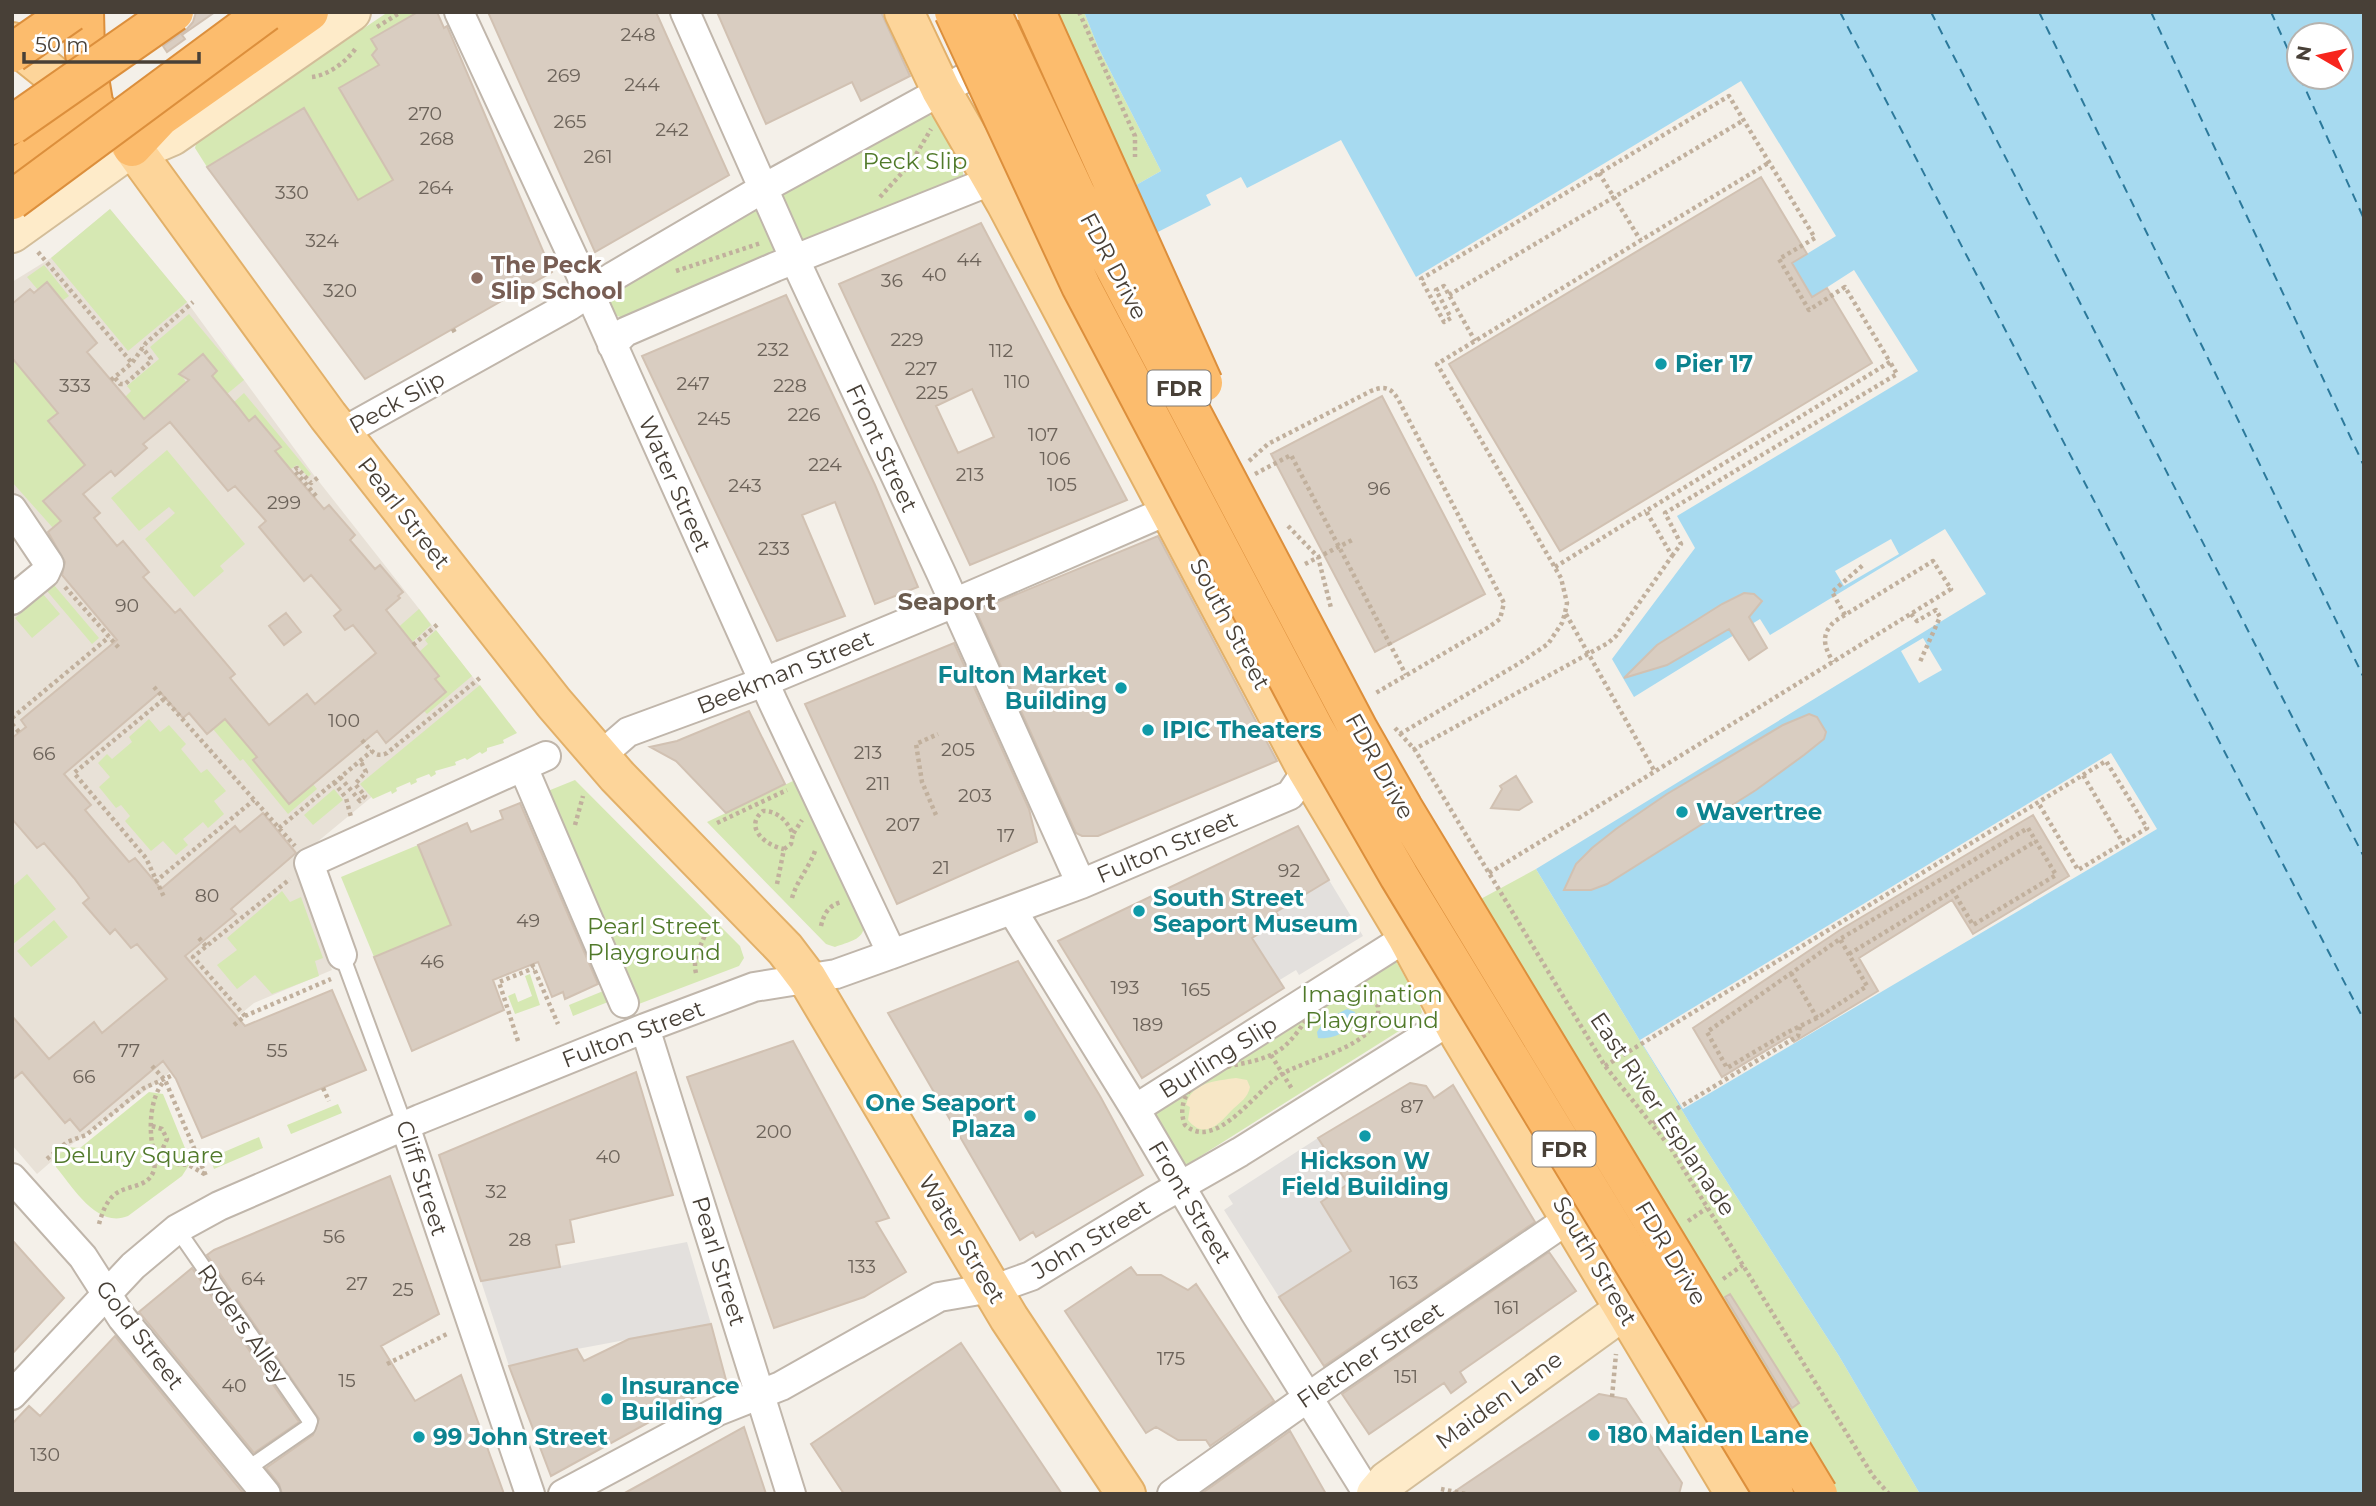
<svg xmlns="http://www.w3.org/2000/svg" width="2376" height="1506" font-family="Montserrat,sans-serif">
<rect width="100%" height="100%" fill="#f4f0e9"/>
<!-- residential -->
<path fill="#e8e1d7" d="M110,209l77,93 126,172 177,225 -197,163 39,108 -78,33 -95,78 -91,66 -31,27 -25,-29v-562l34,-28 -34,-54v-219l39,-24z"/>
<!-- green -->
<path fill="#d6e8b3" d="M388,12h30l-46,28 5,9 -4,6 6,10 -40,23 54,92 -35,21 -54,-93 -97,59 -12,-19 2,-8z
M1025,12h59l14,35 63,124 -32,18z
M928,114l10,5 25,49v11l-339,139 -14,-4 -5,-8 3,-15 308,-174z
M110,209l77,93 -59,49 -77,-93z
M44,265l25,31 -7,5 -24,-11 -11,-13z
M189,314l55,66 -17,14 -15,-18 5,-5 -11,-13 -6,4 -3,-3 -17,14 8,12 -41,38 -22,-26 6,-6 -4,-5 32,-27 -9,-12z
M12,358l49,53 -13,11 40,47 -24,14 -21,17 18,21 -8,7 -41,-46z
M244,393l67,81 -3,3 -11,-12 -6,4 17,21 -12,10 -17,-21 11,-10 -15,-18 5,-4 -31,-26 -15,-19z
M167,450l78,94 -25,22 4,5 -30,26 -49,-58 30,-26 -6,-6 -30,24 -28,-33z
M54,585l45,53 -7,6 -45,-53z
M43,594l17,20 -28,24 -17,-20z
M419,609l12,16 -24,22 -13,-16z
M436,630l36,46 -45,38 -3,-3 22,-19 -11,-13 4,-3 -20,-24 9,-8 -3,-4z
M480,685l37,48 -14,7 1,3 -17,5v3l-5,3 -2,-2 -13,8 -2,-2 -10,4 1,3 -21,6 1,3 -5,3 -2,-3 -13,5 1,3 -6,3 -1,-3 -14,6 1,3 -5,3 -1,-3 -18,8 -13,-15z
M149,719l11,13 9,-7 17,19 -5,5 20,24 6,-4 19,22 -12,10 10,13 -16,14 -5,-6 -20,17 5,6 -12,10 -13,-14 -12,10 -26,-30 5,-5 -9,-11 -5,3 -17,-21 11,-10 -12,-14 9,-9 5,5 20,-17 -3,-5z
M225,719l32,38 -4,3 26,31 34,-7 4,5 -29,25 -45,-55 -3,2 -27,-32z
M575,780l165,166 4,12 -5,8 -116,44 -5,-12 -45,18 -4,-11 44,-18 -80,-190z
M793,781l71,143c1,16 -16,18 -29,23l-9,-3 -119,-122z
M334,789l9,11 -30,25 -9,-10z
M418,845l33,80 -77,32 -33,-80z
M1536,869l164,271 139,216 81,138h-152l-328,-573z
M27,874l29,35 -44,36v-58z
M282,891l8,11 11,-5 22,61 -8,3 4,15 -47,18 -17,-19 -18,14 -20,-24 20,-15 -10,-12z
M54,920l14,17 -37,30 -14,-16z
M1394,957l26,48 2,7 -4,7 -233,147 -5,-3 -33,-53z
M530,974l10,31 -25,9 -7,-18 7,-3 3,9 14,-6 -7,-20z
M149,1092l14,2 24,59 2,12 -7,11 -54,40c-31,13 -55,-29 -72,-49v-10l12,-10 12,1z
M338,1104l4,9 -51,21 -4,-9z
M259,1137l4,11 -49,21 -4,-11z"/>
<!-- sand -->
<path fill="#f7e7c6" d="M1236,1078l11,2 3,7c-2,10 -9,15 -17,22 -12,12 -27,33 -45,11l2,-13 -4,-2c6,-23 29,-24 50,-27z"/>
<!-- parking -->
<path fill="#e3e0dd" d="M1329,880l34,56 -64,39 -3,-5 -18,11 -26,-43 29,-18 -5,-8z
M1318,1138l30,46 -27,18 30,49 -72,46 -55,-87 9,-6 -5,-8z
M687,1242l24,82 -134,25 -68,17 -28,-85z"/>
<!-- water -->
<path fill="#a7daf0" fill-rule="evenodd" d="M1084,12h1280v1482h-444l-81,-138 -139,-216 -164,-271 450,-275 -41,-65 -175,106 -10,-16 -126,78 -22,-38 83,-111 -18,-32 241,-145 -64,-101 -42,27 -20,-34 44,-27 -95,-155 -325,196 -75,-137 -94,48 -6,-11 -35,18 5,10 -61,31 -21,-47 32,-18 -63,-124zM2299,35h42v42h-42z
M1347,1009l8,3c1,18 -22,28 -37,26l-1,-6 8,-12z"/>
<!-- pier -->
<path fill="#f4f0e9" d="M1891,539l8,15 -55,32 -9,-15z
M1923,638l19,32 -23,13 -18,-32z
M2111,753l46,76 -474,280 -43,-69z"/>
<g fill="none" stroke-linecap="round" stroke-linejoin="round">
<!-- ferry -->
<path stroke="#2c799b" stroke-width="2" stroke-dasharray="9 7" stroke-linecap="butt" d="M1840,12l524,1008
M1931,12l433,845
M2039,12l325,666
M2151,12l213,454
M2271,12l28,62
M2300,77l64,142"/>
</g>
<!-- building -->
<path fill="#d9cdc1" stroke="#d1c1b2" stroke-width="2" fill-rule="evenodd" d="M196,12h19l-33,23 3,4 -18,13 -4,-6 24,-17 6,-7z
M418,12h19l7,16 3,-2 105,246 -187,107 -158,-212 97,-59 54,92 35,-20 -54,-92 40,-23 -7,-10 5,-6 -6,-10z
M488,12h168l73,163 -134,77z
M717,12h164l29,64 -49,25 -9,-19 -86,42z
M1761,177l46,77 -15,9 20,34 15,-9 45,75 -312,188 -111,-187z
M981,223l146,277 -157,65 -131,-281zM972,389l22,48 -36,16 -22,-47z
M47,282l50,61 -10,9 57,67 45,-39 -10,-6 24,-20 14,17 -5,5 26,31 11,14 6,-5 26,31 -6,4 15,18 34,40 5,-4 26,30 -5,5 25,29 5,-4 23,27 -5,4 2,2 -14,12 53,66 -4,3 11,13 -60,51 -9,-12 -88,73 -36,-44 4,-3 -32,-38 -18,15 -18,-21 -6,5 -23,-26 -96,82 27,31 -6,5 21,25 23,27 6,-4 26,31 74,-63 5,6 23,-19 33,40 -65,56 5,5 -51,42 60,70 87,-36 34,80 -164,68 -26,-59 -13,-18 -83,70 -10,-12 -5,4 -43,-51 -10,8v-64l37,43 45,-37 8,11 65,-54 -30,-35 -6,4 -16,-19 -5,5 -27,-31 6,-5 -15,-20 -30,-35 -7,5 -25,-29v-81l14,-11 -5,-7 96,-80 -55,-65 3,-13 -17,-30 13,-11 -18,-20 42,-36 -37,-44 10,-8 -46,-55v-54l18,-15 4,4zM170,422l58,69 7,-5 31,35 -7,6 45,54 7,-6 30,35 -7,6 11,14 8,-5 23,28 -61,51 -8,-10 -38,31 -39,-47 5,-4 -55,-65 -5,4 -32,-36 6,-5 -26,-31 -6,5 -23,-28 6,-5 -17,-19 28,-23 4,5 32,-28 -4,-4z
M786,295l89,190 43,102 -43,17 -40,-102 -33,13 43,101 -68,25 -135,-285z
M1382,396l103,198 -110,58 -104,-198z
M1158,536l119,225 -179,75h-16l-6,-3 -100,-222z
M1744,593l10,1 8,7 -13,16 18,31 -18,12 -20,-31 -62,36 -43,13 33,-33 65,-41z
M286,613l15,19 -17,13 -15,-19z
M954,643l75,166 8,33 -140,62 -92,-200z
M749,711l36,73 -59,29 -50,-52 -26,-14 27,-6z
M1809,714l8,3 9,15 -2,7 -20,16 -48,35 -149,94 -16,6h-27l12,-26 16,-16 24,-19 51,-35 116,-69z
M1516,776l16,26 -13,8 -28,-2 11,-19 -2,-3z
M520,803l78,181 -33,15 -2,-7 -11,5 -14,-35 -45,18 11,30 -92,41 -38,-94 77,-32 -33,-80 49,-22 4,9 32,-13 -3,-8z
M2033,815l36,61 -96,58 -21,-34 -93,58 19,33 -84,51 -4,-6 -68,41 -29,-49 147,-98z
M1298,826l31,54 -53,32 5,8 -29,18 32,50 -142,90 -84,-137z
M1018,961l82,135 43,79 -107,62 -3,-5 -13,8 -132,-227z
M793,1041l96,177 -13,4 30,50 -42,25 -90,31 -87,-251z
M636,1072l37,123 -103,25 4,22 -18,3 4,22 -79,14 -42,-126z
M1410,1083l16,3 8,12 19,-13 82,137 -211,144 -45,-69 72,-46 -30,-49 27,-18 -30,-46z
M390,1176l49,138 -58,32 34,55 46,-26 43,119h-222l-3,-10 -13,-16 47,-33 6,-16 -112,-164 7,-5z
M12,1240l52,58 -52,56z
M1549,1252l27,39 -116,81 6,10 -15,11 -7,-10 -75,51 -27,-40z
M1131,1267l6,8h24l27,15 8,-6 78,117 -64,45 -4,-6h-28l-22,-13 -10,6 -81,-122z
M192,1268l107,154 -45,31 -115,-141z
M1730,1294l69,109 -7,5 -67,-111z
M711,1324l15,56 -175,96 -42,-110 68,-17 7,12 45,-22z
M115,1336l129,158h-232v-70l17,-18 11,10z
M961,1343l101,151h-218l-33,-50z
M1599,1394l27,5 56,84 -3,11h-228z
M744,1427l22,67h-143l38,-21z
M1290,1431l36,63h-125z"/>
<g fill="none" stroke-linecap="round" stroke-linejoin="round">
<defs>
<path id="lane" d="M342,955l63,171
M177,1229l133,192 -2,6 -61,42"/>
<path id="street" d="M459,12l130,280 184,410 119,252
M685,12l110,248 146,313 140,311
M612,345l13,-13 150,-65 218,-87
M341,433l228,-127 45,-30 150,-88 199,-109
M12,509l37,55 -4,9 -33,27
M599,757l29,-25 136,-50 190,-79 215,-93
M523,767l101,236
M1012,910l123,199 119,202 114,183
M342,955l-33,-92 237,-107
M645,1028l146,466
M1135,1109l272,-172
M405,1126l125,368
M12,1178l71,79 39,61 144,176
M12,1395l121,-129 44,-37 42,-23 201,-87 225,-91 109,-41 82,-13 56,-20 189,-70 209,-89 17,-25
M563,1494l155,-83 63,-25 158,-89 64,-11 28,-10 123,-75 86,-49 211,-132
M1172,1494l155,-110 243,-166"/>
<path id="secondary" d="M12,233l120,-86 26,-5 14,-6 179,-124
M1376,1494l11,-13 238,-172"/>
<path id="primary" d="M904,12l37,78 65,113 301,567 100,167 54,100 274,457
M12,42l82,66 28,25 206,283 226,287 63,73 168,173 22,29 202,340 117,176"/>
<path id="highway" d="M132,147l28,-30 149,-105
M12,171l41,-29 41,-34 -9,-54 -1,-42"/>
</defs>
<!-- lane casing -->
<use href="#lane" stroke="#c0b6ab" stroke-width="18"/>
<!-- street casing -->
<use href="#street" stroke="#c0b6ab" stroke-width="32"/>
<!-- secondary casing -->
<use href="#secondary" stroke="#d3bd99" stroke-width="42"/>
<!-- primary casing -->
<use href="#primary" stroke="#e2b069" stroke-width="42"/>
<!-- highway casing -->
<use href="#highway" stroke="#dc8f3c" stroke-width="42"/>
<!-- path -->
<path stroke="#c1b09d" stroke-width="4.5" stroke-dasharray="3.5 3.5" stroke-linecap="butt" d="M1079,12l56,124v21
M377,27l24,-15
M312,77c17,-2 35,-16 44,-29
M1599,173l42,68
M880,197l31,-34 20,-34
M38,252l94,111
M676,271l85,-28
M1449,295l295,-175
M453,329l3,6
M115,378l5,6h5l25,-22 1,-3 -9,-12
M111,380l21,-17 14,-20 47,-41
M1249,461l19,-17 103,-53c14,-6 21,-3 28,10l105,202 -4,16 -11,8 -115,67
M1255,474l36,-19 115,220
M316,496l-22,-26 3,-2 14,15 9,-7
M1288,526l30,31 13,51
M1672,556l9,-12 -16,-31 232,-139 -7,-12
M1305,564l49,-25
M1555,567l91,-56
M65,587l54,61
M1566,614l89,158
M1911,614l6,7 19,-11 4,7 -21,47
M1845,615l-13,-23 31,-27
M413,645l25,-21
M154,687l141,159
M164,699l-90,74 72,85 18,39
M12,718l97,-81
M12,724l7,8
M1395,728l20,22 190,316 65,81 203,329 16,18
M1400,734l118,-70 30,-20 14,-21 3,-10 2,-10 -6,-25 -124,-214 333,-202
M362,740c8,9 13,19 25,13l94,-76
M1413,750l195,-107 8,-7 56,-80 -26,-45 244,-149 -45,-75 -36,23 -30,-51 36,-21 -86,-142 -308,183 23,43 7,-4 -15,-28 8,-4 31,55
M2083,775l23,-14 41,67 -24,15
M340,777l20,24 5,-5 -10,-12 11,-12 -6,-12
M334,782l12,16 5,19
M936,815l-14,-33 -6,-38 22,-10
M717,823l70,-33
M575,825l8,-29
M279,828l93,-77
M784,849l7,-5 2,-10
M1489,873c154,-94 308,-189 462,-284l-18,-28 -98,60c-15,14 -11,25 -2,41
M155,882l99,-82
M777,884l7,-35c-18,-3 -41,-22 -21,-38 15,0 24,10 30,23l9,-14
M792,898c5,-18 18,-31 24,-50
M821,926c3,-13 8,-21 21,-24
M199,938l7,8
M1849,954l104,-63
M532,964l26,60
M696,973c-5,-20 11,-31 11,-51
M1791,973l26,45 50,-32 -27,-47
M1352,992l18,6 8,8c5,40 -70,52 -96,68 -24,14 -66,79 -97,51 -10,-24 9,-47 31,-55 20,-7 43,-7 62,-19 30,-20 27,-52 74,-59z
M245,1016l-52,-59 97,-78
M1817,1018l-29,14 -61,36 -20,-36 133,-93 188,-111 28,47 -83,50 -20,-34 83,-50
M234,1025l11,-9 86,-37
M518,1041l-19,-59 35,-14
M1271,1055l21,34
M152,1066l13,14 41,96
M1605,1066l478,-291 40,68 -45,27 -39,-66
M323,1088l6,13
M1653,1123l145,-87 2,-10
M152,1126l10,3 5,10 -5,11 -7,4
M47,1159l20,-17 19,-7 58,-47 29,-13
M155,1162l34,3 17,10
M1688,1221l19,-13
M99,1224c3,-11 7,-22 15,-29 13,-11 34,-6 40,-25 2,-10 0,-18 -2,-27 -3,-20 -1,-48 13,-63
M1723,1279l20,-14
M387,1364l62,-31
M1612,1397l4,-43
M1441,1489l25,5"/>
<!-- lane -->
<use href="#lane" stroke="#fff" stroke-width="14"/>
<!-- street -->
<use href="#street" stroke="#fff" stroke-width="28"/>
<!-- secondary -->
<use href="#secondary" stroke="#feebc9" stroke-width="38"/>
<!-- primary -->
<use href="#primary" stroke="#fdd59a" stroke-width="38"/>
<!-- highway -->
<use href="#highway" stroke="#fcbc6d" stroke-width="38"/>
<defs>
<path id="highway-bridge" d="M954,12l127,274 234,444 84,146 375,618
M991,12l84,180 284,539 44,77 415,686
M1036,12l167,371
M12,53l59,-41
M12,125l162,-113
M12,200l254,-188"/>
</defs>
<!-- highway-bridge casing -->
<use href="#highway-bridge" stroke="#dc8f3c" stroke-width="42" stroke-linecap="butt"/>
<!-- highway-bridge -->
<use href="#highway-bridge" stroke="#fcbc6d" stroke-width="38"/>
</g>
<!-- markers -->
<circle fill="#8d6e63" stroke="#fff" stroke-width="2.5" cx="477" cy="278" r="7"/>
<g fill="#0f9aa8" stroke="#fff" stroke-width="2.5">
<circle cx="1661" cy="364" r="7"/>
<circle cx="1121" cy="688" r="7"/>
<circle cx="1148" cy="730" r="7"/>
<circle cx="1682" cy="812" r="7"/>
<circle cx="1139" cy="911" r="7"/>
<circle cx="1030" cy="1116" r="7"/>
<circle cx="1365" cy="1136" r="7"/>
<circle cx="607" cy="1399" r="7"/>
<circle cx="1594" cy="1435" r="7"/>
<circle cx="419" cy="1437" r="7"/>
</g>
<g text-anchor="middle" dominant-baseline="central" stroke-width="6" stroke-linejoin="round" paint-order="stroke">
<!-- number labels -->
<g font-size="19" fill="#6c635a">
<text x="638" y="34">248</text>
<text x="564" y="75">269</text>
<text x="642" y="84">244</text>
<text x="425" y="113">270</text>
<text x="570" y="121">265</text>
<text x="672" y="129">242</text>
<text x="437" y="138">268</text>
<text x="598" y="156">261</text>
<text x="436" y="187">264</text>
<text x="292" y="192">330</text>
<text x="322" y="240">324</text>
<text x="969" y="259">44</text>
<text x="934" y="274">40</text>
<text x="892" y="280">36</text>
<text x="340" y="290">320</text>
<text x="907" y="339">229</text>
<text x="773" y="349">232</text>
<text x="1001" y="350">112</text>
<text x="921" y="368">227</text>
<text x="1017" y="381">110</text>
<text x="693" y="383">247</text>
<text x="75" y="385">333</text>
<text x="790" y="385">228</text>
<text x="932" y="392">225</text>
<text x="804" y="414">226</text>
<text x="714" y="418">245</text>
<text x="1043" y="434">107</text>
<text x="1055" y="458">106</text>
<text x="825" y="464">224</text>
<text x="970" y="474">213</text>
<text x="1062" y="484">105</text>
<text x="745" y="485">243</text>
<text x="1379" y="488">96</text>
<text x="284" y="502">299</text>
<text x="774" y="548">233</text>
<text x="127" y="605">90</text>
<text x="344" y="720">100</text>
<text x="958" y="749">205</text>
<text x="868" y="752">213</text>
<text x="44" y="753">66</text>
<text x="878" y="783">211</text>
<text x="975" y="795">203</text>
<text x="903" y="824">207</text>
<text x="1006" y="835">17</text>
<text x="941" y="867">21</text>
<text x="1289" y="870">92</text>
<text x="207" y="895">80</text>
<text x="528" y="920">49</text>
<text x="432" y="961">46</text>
<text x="1125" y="987">193</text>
<text x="1196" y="989">165</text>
<text x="1148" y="1024">189</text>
<text x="129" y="1050">77</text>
<text x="277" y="1050">55</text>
<text x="84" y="1076">66</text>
<text x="1412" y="1106">87</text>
<text x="774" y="1131">200</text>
<text x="608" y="1156">40</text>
<text x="496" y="1191">32</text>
<text x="334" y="1236">56</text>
<text x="520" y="1239">28</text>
<text x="862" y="1266">133</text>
<text x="253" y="1278">64</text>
<text x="1404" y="1282">163</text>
<text x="357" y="1283">27</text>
<text x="403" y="1289">25</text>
<text x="1507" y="1307">161</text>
<text x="1171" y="1358">175</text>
<text x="1406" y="1376">151</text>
<text x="347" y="1380">15</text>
<text x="234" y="1385">40</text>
<text x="45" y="1454">130</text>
</g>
<!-- shield labels -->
<g fill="#fff" stroke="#7f7973" stroke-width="2">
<rect x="1147.5" y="370.5" width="63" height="35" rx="5"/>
<rect x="1532.5" y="1131.5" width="63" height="35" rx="5"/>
</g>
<g font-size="21" font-weight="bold" fill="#484037">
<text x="1179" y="388">FDR</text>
<text x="1564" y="1149">FDR</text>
</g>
<!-- park labels -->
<g font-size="23" fill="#517a2b" stroke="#fff">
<text x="915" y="161">Peck Slip</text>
<text x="654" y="926">Pearl Street<tspan x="654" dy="26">Playground</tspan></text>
<text x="1372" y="994">Imagination<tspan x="1372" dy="26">Playground</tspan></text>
<text x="138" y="1155">DeLury Square</text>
</g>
<!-- education labels -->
<g font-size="23" font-weight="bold" fill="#785e54" stroke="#fff" text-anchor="start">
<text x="491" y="265">The Peck<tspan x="491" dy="26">Slip School</tspan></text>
</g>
<!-- street labels -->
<g font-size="23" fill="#484037" stroke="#fff">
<text transform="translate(1114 266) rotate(62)">FDR Drive</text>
<text transform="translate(397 402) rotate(-29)">Peck Slip</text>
<text transform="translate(882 448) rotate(65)">Front Street</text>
<text transform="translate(675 484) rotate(66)">Water Street</text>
<text transform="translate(404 513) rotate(52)">Pearl Street</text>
<text transform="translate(1230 624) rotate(62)">South Street</text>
<text transform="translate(785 672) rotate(-22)">Beekman Street</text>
<text transform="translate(1380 766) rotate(61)">FDR Drive</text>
<text transform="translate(1167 847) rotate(-23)">Fulton Street</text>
<text transform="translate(633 1034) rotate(-21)">Fulton Street</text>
<text transform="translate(1218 1057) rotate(-32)">Burling Slip</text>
<text transform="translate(1663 1114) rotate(56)">East River Esplanade</text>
<text transform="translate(422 1178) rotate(72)">Cliff Street</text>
<text transform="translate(1190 1202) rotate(59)">Front Street</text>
<text transform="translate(962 1239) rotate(59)">Water Street</text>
<text transform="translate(1091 1239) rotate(-31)">John Street</text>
<text transform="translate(1671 1253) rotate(59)">FDR Drive</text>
<text transform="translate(719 1261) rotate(73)">Pearl Street</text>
<text transform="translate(1595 1261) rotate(60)">South Street</text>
<text transform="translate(243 1324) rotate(55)">Ryders Alley</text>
<text transform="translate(140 1335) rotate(53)">Gold Street</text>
<text transform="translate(1370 1355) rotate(-34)">Fletcher Street</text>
<text transform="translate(1499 1400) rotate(-36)">Maiden Lane</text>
</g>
<!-- culture labels -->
<g font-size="23" font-weight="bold" fill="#0d838f" stroke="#fff" text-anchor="start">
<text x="1675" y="364">Pier 17</text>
<text x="1107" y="675" text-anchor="end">Fulton Market<tspan x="1107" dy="26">Building</tspan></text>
<text x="1162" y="730">IPIC Theaters</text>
<text x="1696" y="812">Wavertree</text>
<text x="1153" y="898">South Street<tspan x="1153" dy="26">Seaport Museum</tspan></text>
<text x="1016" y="1103" text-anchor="end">One Seaport<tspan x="1016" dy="26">Plaza</tspan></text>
<text x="1365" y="1161" text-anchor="middle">Hickson W<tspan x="1365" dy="26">Field Building</tspan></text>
<text x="621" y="1386">Insurance<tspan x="621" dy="26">Building</tspan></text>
<text x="1608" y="1435">180 Maiden Lane</text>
<text x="433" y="1437">99 John Street</text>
</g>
<!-- neighbourhood labels -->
<g font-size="24" font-weight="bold" fill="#6b5c4f" stroke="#fff">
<text x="947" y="601">Seaport</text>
</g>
</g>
<!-- border -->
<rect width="2376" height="1506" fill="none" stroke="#484037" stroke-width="28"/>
<!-- north arrow -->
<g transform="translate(2320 56) rotate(279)"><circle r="33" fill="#ffffff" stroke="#b6b3af" stroke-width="2"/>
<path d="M0-5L12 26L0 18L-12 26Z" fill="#f7251d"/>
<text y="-10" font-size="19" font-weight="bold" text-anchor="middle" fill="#484037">N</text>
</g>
<!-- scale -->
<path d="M24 52v10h175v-10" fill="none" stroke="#484037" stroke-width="3.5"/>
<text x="35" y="52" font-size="21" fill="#484037" stroke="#ffffff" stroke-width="5" paint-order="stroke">50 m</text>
</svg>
